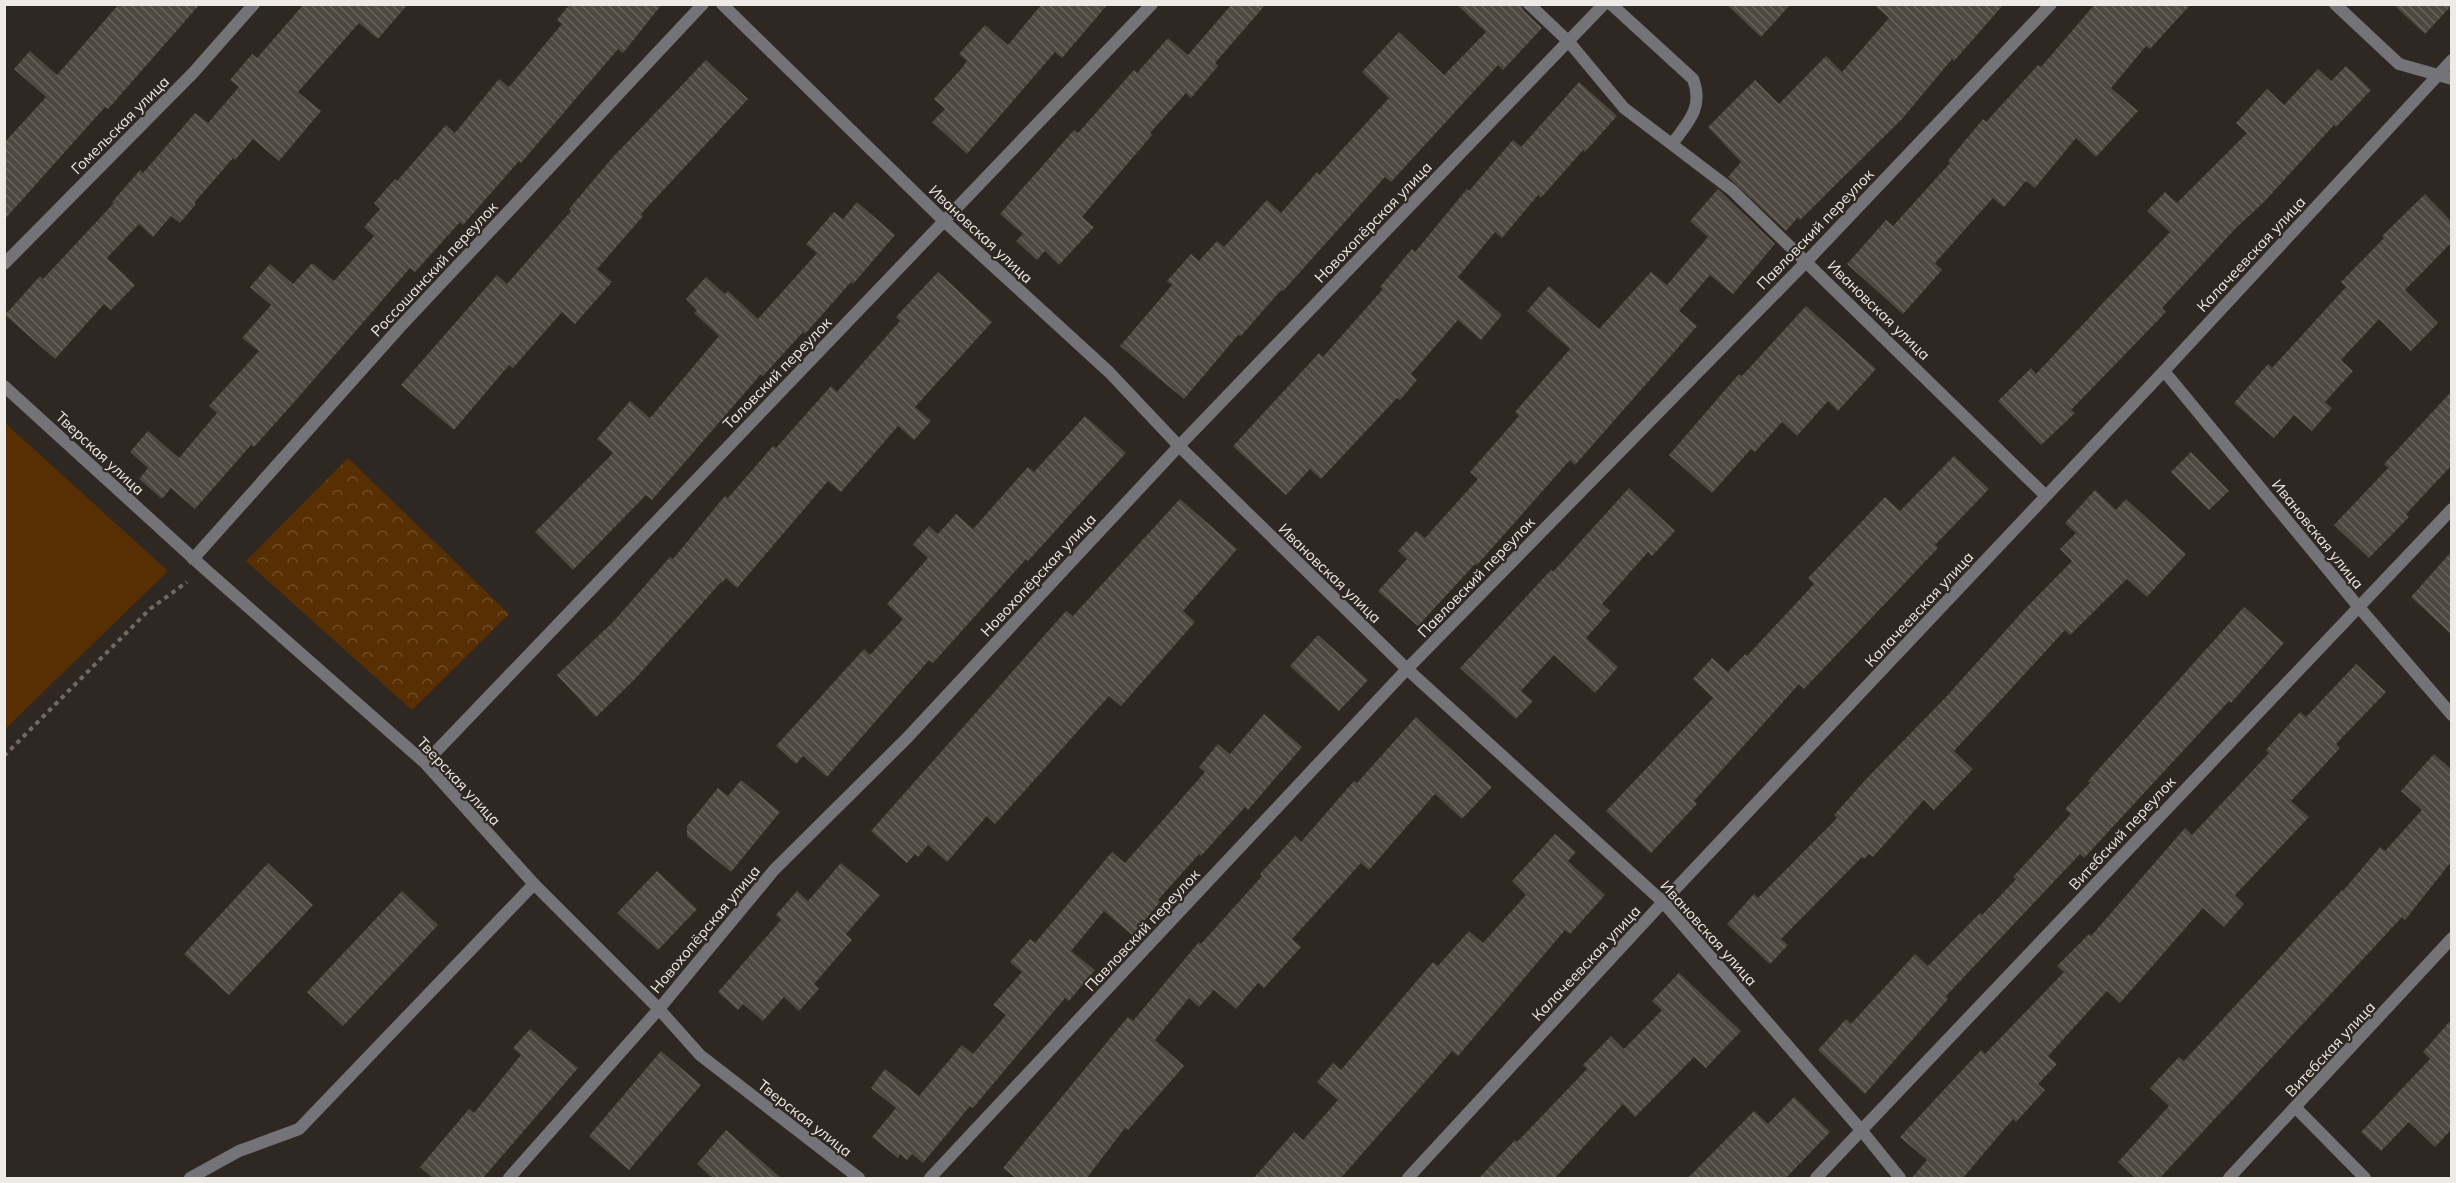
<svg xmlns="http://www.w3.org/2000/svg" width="2456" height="1183" font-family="Mulish,sans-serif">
<defs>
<pattern id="park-crowns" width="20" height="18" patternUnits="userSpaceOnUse" patternTransform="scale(1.5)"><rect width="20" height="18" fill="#572f03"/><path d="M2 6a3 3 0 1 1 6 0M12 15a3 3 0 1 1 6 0" fill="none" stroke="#6f4d28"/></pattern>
<pattern id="building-back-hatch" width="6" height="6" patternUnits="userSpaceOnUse" patternTransform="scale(1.5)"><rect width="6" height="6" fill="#4f4841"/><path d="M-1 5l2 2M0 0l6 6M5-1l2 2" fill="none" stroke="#69635c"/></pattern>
</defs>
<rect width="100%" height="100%" fill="#2f2822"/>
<!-- grass -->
<path fill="#572f03" d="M5,423l163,148 -163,158h-1z"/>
<!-- park -->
<path fill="url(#park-crowns)" d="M348,458l161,156 -97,96 -166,-149z"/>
<!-- building -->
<path fill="url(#building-back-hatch)" d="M119,4h81l-92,105 -3,-2 -101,113v-77l42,-46 -32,-28 16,-18 27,24z
M304,4h104l-30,35 -19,-16 -61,69 23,19 -42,50 -26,-22 -18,21 -2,-2 -39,45 2,1 -16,19 -9,-7 -18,21 -14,-13 -32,34 28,27 -24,25 -7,-6 -49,55 -50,-44 35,-39 3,3 71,-76 -2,-1 28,-32 3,3 52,-60 13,10 31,-36 -9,-7 22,-26 5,4z
M570,4h92l-39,49 -5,-4 -97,114 -2,-2 -56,64 -3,-3 -45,50 -5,-4 -114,132 -42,47 -3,-2 -56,64 -24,-21 -9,11 -23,-20 9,-11 -18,-16 18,-21 31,27 38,-45 -8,-7 50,-55 -17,-13 29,-33 -21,-18 20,-23 23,20 19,-21 22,18 40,-45 -10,-9 16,-18 -6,-6 21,-24 2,2 49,-56 9,8 44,-54 10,8 53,-63 -5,-4z
M1042,4h66l-46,54 -7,-6 -88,102 -35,-32 13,-13 -11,-10 28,-31 5,-7 -8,-7 26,-29 23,20z
M1232,4h34l-51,59 3,3 -27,32 -5,-5 -36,40 2,2 -70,82 12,10 -35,38 -14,-14 -8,9 -21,-19 7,-7 -23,-20 74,-84 4,3 56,-63 3,3 31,-35 20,17z
M1456,4h65l2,6 19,18 -39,42 -5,-5 -107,117 -6,-5 -102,114 -2,-1 -40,46 -3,-1 -54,64 -64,-53 52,-61 -5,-4 24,-27 8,7 18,-20 7,6 43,-47 14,13 36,-41 2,3 70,-77 -27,-26 37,-40 45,43 42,-43z
M1726,4h65l-30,33z
M1873,4h131l-50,57 -2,-2 -50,60 -102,101 -2,-3 -12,14 -58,-54 13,-15 -33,-35 47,-47 24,24 47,-48 16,16 47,-54z
M2095,4h96l-41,45 -4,-3 -35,42 27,23 -42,46 -20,-19 -41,50 -9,-7 -22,26 -11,-9 -58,65 7,7 -39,44 -56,-50 39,-44 7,6 57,-63 -2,-2 35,-42 3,3 52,-57 3,2z
M2393,4h58v2l-26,28z
M706,60l42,39 -107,115 2,2 -46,53 15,13 -37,42 -13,-12 -49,56 -4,-3 -55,65 -53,-45 96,-110 10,9 64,-73 -2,-2 44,-52z
M2346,66l25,24 -35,37 -2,-2 -69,76 -30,28 -73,79 4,4 -95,98 4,3 -34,32 -43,-44 33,-33 5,6 134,-142 -23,-21 18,-19 12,11 70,-70 -11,-10 31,-34 17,16 34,-36 13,12z
M1579,82l38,34 -32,36 -2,-2 -42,48 -3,-3 -36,43 -7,-6 -37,45 44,38 -21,25 -23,-20 -47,54 6,6 -17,20 -3,-2 -76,81 -11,-10 -24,26 -53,-49 86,-93 4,4 60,-68 -3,-2 32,-38 3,3 52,-63 2,2 44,-51 8,7z
M1718,189l57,55 -42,50 -23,-19 -31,36 18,15 -122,139 -5,-5 -93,105 -2,-1 -57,62 -40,-35 29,-32 -9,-8 18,-20 9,7 53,-59 -8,-7 49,-56 -4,-4 55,-63 -43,-38 22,-25 50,43 52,-57 16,13 41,-48 -18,-16z
M2425,194l26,27v22l-46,47 33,33 -27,28 -32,-32 -38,41 12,11 -28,31 7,6 -20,23 -18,-16 -20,23 -40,-35 34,-39 4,4 74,-81 -5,-5 43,-44 -2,-2z
M857,202l38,33 -42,49 -2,-2 -46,52 -2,-2 -40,44 -2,-2 -109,126 -6,-5 -73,75 -38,-38 78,-79 -16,-14 33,-38 20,17 69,-82 -25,-23 3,-3 -11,-11 20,-22 19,17 3,-3 30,28 59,-66 -11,-9 28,-32 9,7z
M938,272l54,50 -77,85 16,14 -17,19 -16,-14 -57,66 -13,-11 -91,107 -11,-10 -4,5 -1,-1 -87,98 -38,37 -39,-42 56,-53 57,-65 3,2 52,-63 3,2 45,-52 3,2 55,-62 6,6 63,-71 -4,-4z
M1806,306l70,63 -38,42 -10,-10 -31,35 -15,-14 -27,30 -4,-3 -39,44 -43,-38 70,-81 3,2z
M2451,392v74l-45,48 3,3 -40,41 -35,-33 54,-57 -4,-4z
M1085,416l41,37 -98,108 -2,-2 -93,104 -4,-3 -102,117 -24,-21 -7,8 -20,-18 88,-97 6,6 33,-36 -16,-15 41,-46 -15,-14 16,-18 9,8 18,-20 17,15 55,-62 6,5z
M2191,452l38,39 -20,19 -38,-38z
M1954,456l35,33 -54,56 3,3 -134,141 -5,-5 -105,117 3,3 -46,49 -45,-42 107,-113 -20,-19 19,-21 16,14 17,-18 2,2 67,-72 -6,-6 77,-81 15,14z
M1629,488l46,43 -23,25 -4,-4 -46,52 8,7 -24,27 32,29 -23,26 -41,-38 -33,36 12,10 -17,18 -56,-51 91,-98 2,2z
M2095,490l21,20 10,-11 60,55 -39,43 -20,-18 -57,56 -5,-5 -111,121 19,18 -39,41 -10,-10 -51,57 -4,-3 -5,5 -2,-2 -81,82 7,6 -18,19 -43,-40 27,-30 4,4 79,-80 -3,-3 35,-39 77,-79 78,-87 48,-49 -12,-12 16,-16 -11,-10z
M1180,499l57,50 -54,62 12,11 -74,84 -12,-10 -114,128 -8,-8 -40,46 -19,-17 -10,12 -3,-3 -8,9 -36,-32 195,-220 7,5z
M2451,552v82l-40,-37z
M2244,607l40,36 -53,60 -2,-2 -145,157 -4,-4 -134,142 2,3 -83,95 -47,-44 28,-31 5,5 64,-70 13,12 52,-53 2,2 34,-36 -3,-2 58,-63 -6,-5 25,-26 -2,-2z
M1318,635l50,45 -29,31 -49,-45z
M2356,664l30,28 -50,52 4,4 -49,53 18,16 -74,78 9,9 -20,23 -21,-19 -83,95 -13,-12 -59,65 9,8 -19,20 7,6 -29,32 -3,-3 -51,60h-51l16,-19 -27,-23 81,-87 4,4 79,-82 -7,-6 32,-32 2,2 94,-108 7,7 77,-82 -3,-3 34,-38 6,5z
M1264,714l38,33 -54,63 -3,-3 -44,49 -2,-2 -41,46 2,2 -28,33 -28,-24 -33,40 24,19 -26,31 -4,-3 -92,110 -3,-2 -47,57 -11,-9 -5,6 -7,-6 -2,4 -26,-21 24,-29 -25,-20 14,-19 34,27 43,-51 11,9 33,-39 -13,-10 29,-33 -12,-10 20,-23 5,4 77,-91 13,11 80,-91 -6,-5 19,-23 12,10z
M1416,717l76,70 -30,32 -27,-25 -66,76 -8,-7 -69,76 9,8 -37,41 -6,-5 -22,26 -22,-19 -15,17 -10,-9 -34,42 29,26 -56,64 -3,-2 -39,51h-69l-14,-11 109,-132 16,-19 5,4 66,-79 2,2 61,-68 -2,-2 35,-38 6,6 53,-61 3,2z
M2434,754l17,15v93l-46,58 -3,-3 -243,262h-23l-18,-17 51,-56 -19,-18 29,-31 5,4 158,-171 1,1 37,-44 5,4 37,-41 -21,-19z
M741,780l39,32 -49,60 -44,-36v-10l31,-38 10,8z
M1555,834l21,18 -8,9 37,34 -35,39 -5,-4 -107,126 -6,-5 -112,128h-87l41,-47 9,8 35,-40 -21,-18 16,-19 8,7 92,-108 5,4 31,-35 14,12 43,-48 -14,-14z
M268,863l45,42 -84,90 -45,-41z
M841,863l39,32 -34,39 6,6 -38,44 5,5 -20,22 -15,-14 -21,24 -20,-17 -5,6 -20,-18 63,-72 -5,-5 21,-24 11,10z
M657,871l40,38 -39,41 -41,-37z
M402,891l36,34 -95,101 -36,-34z
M1679,973l62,58 -35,37 -12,-11 -59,60 -12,-13 -69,75h-76l37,-39 2,2 70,-73 -4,-4 28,-29 13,13 38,-39 -10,-9z
M2451,1020v110l-16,17 -26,-25 -28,29 -20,-19 69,-73 -7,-7z
M530,1029l48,39 -96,111h-48l-14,-12 49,-58 5,4 47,-58 -8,-7z
M661,1051l40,34 -72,85 -40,-34z
M1794,1097l36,35 -45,47h-98l67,-68 14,13z
M726,1130l56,49h-68l-17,-15z"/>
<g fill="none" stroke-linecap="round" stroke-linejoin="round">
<!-- path -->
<path stroke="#706a65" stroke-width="4" stroke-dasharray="4.5 4.5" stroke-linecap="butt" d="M4,756l146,-147 37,-27"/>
<!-- service -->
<path stroke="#747478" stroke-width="12" d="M1611,4l82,75c11,29 -5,43 -21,65"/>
<!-- minor -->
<path stroke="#747478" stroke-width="12" d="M722,4l222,217 165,151 70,74 228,223 256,233 199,229 38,47
M1529,4l40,38 55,66 108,82 314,306
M2335,4l64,60 53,15
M4,264l189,-191 61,-69
M2164,371l193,234 95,110
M4,386l201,183 220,194 109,121 125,125 41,46 159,123
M193,559l207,-232 303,-323
M425,763l727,-759
M2296,1108l69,70
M190,1178l49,-27 60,-22 235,-245
M509,1178l150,-169 115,-139 133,-132 272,-292 425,-442
M930,1178l477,-509 400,-408 244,-257
M1408,1178l255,-276 501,-531 288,-311
M1816,1178l636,-669
M2229,1178l223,-240"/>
</g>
<g text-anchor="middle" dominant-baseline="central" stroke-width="4.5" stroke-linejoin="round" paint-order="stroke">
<!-- street labels -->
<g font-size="15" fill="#eeeae6" stroke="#2f2822">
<text transform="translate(120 125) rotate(-45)">Гомельская улица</text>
<text transform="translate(1373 222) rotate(-46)">Новохопёрская улица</text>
<text transform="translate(1815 229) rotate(-46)">Павловский переулок</text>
<text transform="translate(981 234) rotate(43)">Ивановская улица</text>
<text transform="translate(2251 254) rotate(-47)">Калачеевская улица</text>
<text transform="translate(434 269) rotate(-47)">Россошанский переулок</text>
<text transform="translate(1879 310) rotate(44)">Ивановская улица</text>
<text transform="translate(777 373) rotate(-46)">Таловский переулок</text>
<text transform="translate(100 453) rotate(43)">Тверская улица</text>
<text transform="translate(2318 534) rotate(51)">Ивановская улица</text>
<text transform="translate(1330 573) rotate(44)">Ивановская улица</text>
<text transform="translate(1038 575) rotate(-47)">Новохопёрская улица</text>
<text transform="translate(1476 577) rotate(-46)">Павловский переулок</text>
<text transform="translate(1919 609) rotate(-47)">Калачеевская улица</text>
<text transform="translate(459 781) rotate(47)">Тверская улица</text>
<text transform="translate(2122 833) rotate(-47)">Витебский переулок</text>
<text transform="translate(705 929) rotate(-50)">Новохопёрская улица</text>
<text transform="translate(1142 930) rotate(-47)">Павловский переулок</text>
<text transform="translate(1709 933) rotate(48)">Ивановская улица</text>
<text transform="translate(1586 963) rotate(-47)">Калачеевская улица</text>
<text transform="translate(2330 1049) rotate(-47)">Витебская улица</text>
<text transform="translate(805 1118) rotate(38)">Тверская улица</text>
</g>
</g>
<!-- border -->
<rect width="2456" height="1183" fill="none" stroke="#eeeae6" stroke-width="12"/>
</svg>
